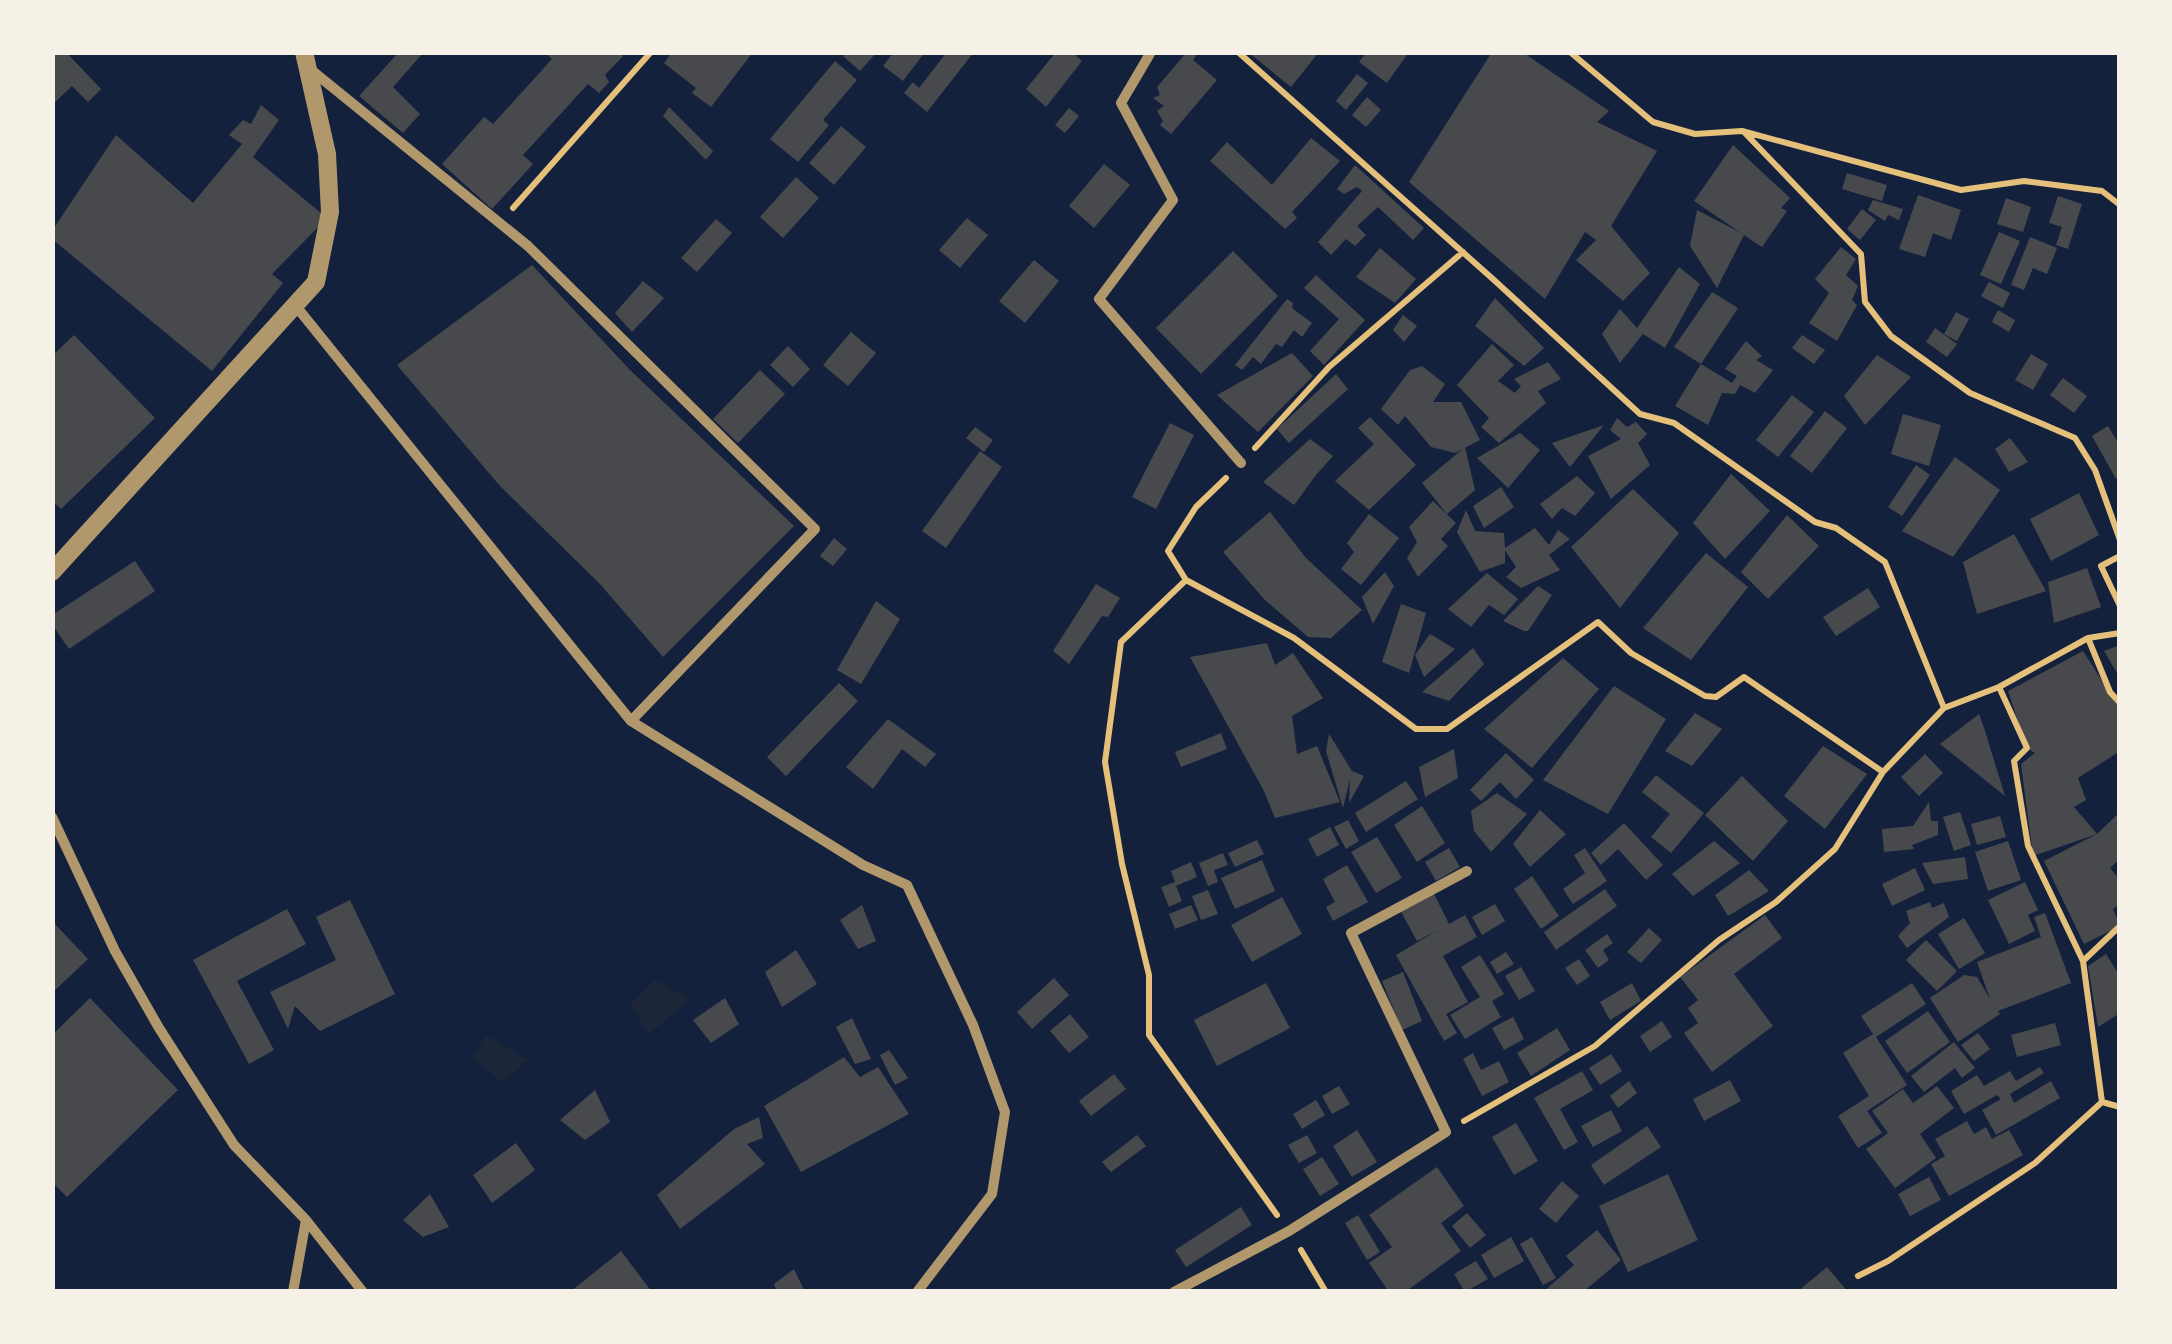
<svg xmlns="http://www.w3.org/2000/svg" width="2172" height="1344" font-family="Spectral,serif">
<rect width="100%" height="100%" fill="#14213d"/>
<!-- green -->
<path fill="#1d2539" d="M655,980l36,19 -42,35 -19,-30z
M486,1035l43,25 -26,22 -31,-24z"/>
<!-- building -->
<path fill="#48494c" d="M52,52h14l35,37 -13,13 -16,-16 -20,19z
M399,52h25l-31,35 27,27 -17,19 -44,-37z
M545,52h74l4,4 -18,19 4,7 -10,11 -11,-9 -65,71 10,9 -41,45 -50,-45 42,-47 9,7 59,-65z
M672,52h81l-42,55 -19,-14 4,-5 -32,-25z
M846,52h31l-17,19 -17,-15z
M894,52h31l-22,29 -20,-15z
M947,52h27l-47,60 -23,-19 9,-11 6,6z
M1056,52h16l10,9 -36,46 -20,-18z
M1187,52h11l-5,8 24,20 -46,54 -11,-9 3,-4 -6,-10 7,-5 -11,-8 7,-3 -3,-8z
M1248,52h71l-28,35z
M1367,52h42l-22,31 -28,-21z
M1492,52h30l87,59 -12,11 60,29 -46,75 39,47 -27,28 -47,-41 20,-20 -11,-8 -40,67 -136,-117z
M835,61l22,19 -34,40 6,5 -31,37 -28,-23z
M1357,74l11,9 -22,27 -10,-9z
M1367,97l14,13 -15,17 -14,-12z
M261,105l18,15 -26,37 74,61 -55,56 11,9 -71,88 -160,-132v-8l64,-96 77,68 49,-59 -13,-9 14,-15 8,4z
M669,107l44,44 -7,9 -43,-44z
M1069,108l10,8 -14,17 -10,-8z
M841,126l25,21 -32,38 -25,-22z
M1311,138l29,23 -48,51 5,6 -12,11 -75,-68 17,-19 45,43z
M1733,145l57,53 -9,10 6,3 -25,36 -18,-12 -27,53 -27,-42 7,-36 44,23 -47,-32z
M1104,164l26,21 -36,43 -25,-22z
M1355,165l69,63 -11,12 -35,-33 -21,19 9,9 -11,11 -9,-7 -15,16 -13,-13 44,-51 -5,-4 -13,7 -7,-5z
M1847,173l40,12 -5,16 -40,-12z
M796,177l23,21 -36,40 -23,-21z
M1918,195l43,15 -10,30 -18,-7 -8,24 -26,-8z
M2058,196l24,8 -14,45 -12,-4 6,-18 -13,-4z
M2006,198l25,9 -8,25 -26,-8z
M1873,200l30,9 -4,11 -11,-5 -3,6 -17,-11z
M1862,209l14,11 -16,20 -13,-11z
M967,218l21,17 -28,33 -21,-18z
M716,219l16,14 -35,39 -16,-14z
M1999,232l21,9 -19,43 -21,-9z
M2030,237l27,11 -10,26 -14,-6 -9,22 -13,-5z
M1841,247l15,12 -10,16 12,11 -6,14 5,5 -20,36 -28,-18 20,-30 -14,-14z
M1380,248l36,31 -21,24 -39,-26z
M1233,251l45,45 -77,78 -45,-46z
M1034,260l25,21 -34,42 -26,-22z
M532,265l98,105 164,156 -131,131 -63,-73 -100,-98 -103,-121z
M1679,267l21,17 -35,64 -22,-14 -23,29 -18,-29 18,-25 17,19z
M1316,275l49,45 -41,45 -14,-14 29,-32 -35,-31z
M643,281l21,17 -32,34 -17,-19z
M1989,282l21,11 -7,15 -22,-12z
M1712,292l26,16 -37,56 -27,-17z
M1495,298l49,50 -20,18 -49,-40z
M1287,299l6,4 -1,5 20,15 -10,14 -8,-7 -12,17 -6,-3 -15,20 -8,-7 -11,13 -7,-5z
M1998,310l17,10 -6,12 -17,-10z
M1956,312l13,7 -12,22 -13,-7z
M1403,315l14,11 -13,16 -11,-12z
M1935,328l22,16 -10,13 -21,-15z
M851,332l25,21 -28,33 -25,-21z
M74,335l81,83 -94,91 -9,-8v-145z
M1802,335l23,15 -11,14 -22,-16z
M1746,341l16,15 -6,4 17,10 -18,23 -15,-8 -5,9 -13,-1 -14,32 -33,-19 26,-42 31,19 5,-7 -12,-7z
M1492,344l22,21 -16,16 17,12 6,-7 -7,-7 34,-17 13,17 -23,12 8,12 -47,40 -18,-16 8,-9 -32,-33z
M788,346l22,23 -17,18 -23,-22z
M1292,353l21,23 -55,56 -41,-37z
M2031,354l17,10 -15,26 -18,-10z
M1877,355l34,22 -46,48 -21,-29z
M1422,366l23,18 -12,18h28l19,38 -25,13 -24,-6 -26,-31 -7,9 -17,-16 29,-39z
M760,370l25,24 -47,49 -25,-24z
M1336,374l12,15 -59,54 -12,-14z
M2063,378l24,18 -13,17 -24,-18z
M1792,395l22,17 -36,45 -22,-17z
M1825,411l22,17 -35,45 -22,-17z
M1903,414l38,11 -12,41 -38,-12z
M1370,417l46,48 -47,45 -34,-29 39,-37 -16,-16z
M1617,418l10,9 9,-5 11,12 -9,9 12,22 -39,34 -23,-43 33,-17 -11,-9z
M1170,423l24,12 -38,74 -24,-12z
M1604,425l-34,42 -18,-24z
M2108,426l12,20v31l-4,2 -24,-43z
M975,427l18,13 -9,12 -18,-14z
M1520,433l20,17 -32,38 -31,-30z
M2010,438l18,24 -19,10 -14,-23z
M1310,439l23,17 -17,19 -22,30 -31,-23z
M1465,447l10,43 -28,24 -25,-31z
M980,451l22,16 -56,81 -24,-17z
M1955,457l45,33 -47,67 -51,-26z
M1916,465l14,10 -28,41 -14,-9z
M1731,474l39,37 -45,48 -32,-36z
M1577,476l18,17 -20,23 -13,-8 -10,11 -12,-15z
M1501,487l13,20 -30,21 -11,-22z
M1633,489l46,44 -59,75 -49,-61z
M2079,493l20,42 -48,26 -21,-42z
M1433,501l23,22 -15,16 7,7 -30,31 -11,-19 10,-16 -8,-15z
M1466,510l9,21 29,2 1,15 30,-20 14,17 9,-15 12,9 -21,16 11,15 -39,18 -15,-11 10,-10 -11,-17v13l-25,9 -23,-40z
M1270,512l36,46 56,52 -31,28 -23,-1 -44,-38 -41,-47z
M1369,514l30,24 -38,47 -20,-16 13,-17 -7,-9z
M1787,515l32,31 -51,53 -27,-27z
M2014,534l32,57 -69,23 -14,-52z
M834,538l13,11 -14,17 -13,-10z
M1706,553l42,34 -57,73 -48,-32z
M135,561l20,30 -86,58 -17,-25v-9z
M2087,568l14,39 -47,16 -6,-41z
M1385,572l9,14 -21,38 -11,-27z
M1487,573l31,26 -14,16 -15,-10 -18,22 -23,-18z
M1096,584l24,14 -12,19 -6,-1 -33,48 -16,-13z
M1538,586l14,9 -24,36h-4l-21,-10z
M1868,588l12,19 -44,29 -13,-19z
M876,601l24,18 -39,65 -24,-14z
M1401,604l25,9 -17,60 -27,-11z
M1430,634l25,15 -31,28 -9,-22z
M1267,643l8,22 18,-12 30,45 -31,18 5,38 20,-8 23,56 -65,16 -11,-27 -74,-134z
M2120,645v33l-16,-27z
M1473,648l11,16 -35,37 -27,-9z
M2083,651l37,58v42l-42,27 8,22 -12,7 23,27 23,-22v47l-10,9 10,12v24l-7,5 7,17 -36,18 -40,-83 53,-27 -64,22 -12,-92 14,-11 -8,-5 -19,-57z
M1563,658l36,31 -67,79 -48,-39z
M839,683l19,18 -72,75 -19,-19z
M1614,686l52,33 -58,95 -65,-34z
M1695,713l27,16 -30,37 -27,-15z
M1979,714l6,17 20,65 -65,-52z
M888,719l48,35 -11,13 -23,-18 -29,40 -27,-22z
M1221,733l6,16 -46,18 -6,-15z
M1329,734l23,37 12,5 -15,27 1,-24 -7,29 -17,-57z
M1823,746l44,28 -42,55 -41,-33z
M1454,749l4,29 -33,19 -6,-30z
M1506,753l28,27 -18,19 -16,-17 -19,19 -11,-11z
M1925,754l18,19 -24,23 -18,-19z
M1656,775l48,38 -33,40 -20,-16 19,-23 -28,-22z
M1742,776l46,45 -35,40 -48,-46z
M1406,781l12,18 -52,33 -11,-19z
M1497,793l30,21 -36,38 -17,-21 -3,-20z
M1929,802l2,19h7v14l-26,10 2,4 -30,3 -2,-23 31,-3z
M1422,806l23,37 -28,19 -23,-37z
M1540,810l26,24 -36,33 -17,-23z
M1960,812l11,33 -17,6 -11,-34z
M2000,816l6,21 -29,8 -6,-21z
M1348,820l11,21 -13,8 -12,-22z
M1624,823l39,42 -17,15 -28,-31 -17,16 -10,-12z
M1330,827l9,18 -22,12 -9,-18z
M1377,837l25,41 -26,15 -25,-41z
M1257,840l7,14 -29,13 -7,-14z
M1714,841l26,22 -47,33 -21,-22z
M2008,841l13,39 -33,11 -13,-39z
M1449,848l11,19 -24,14 -11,-19z
M1585,848l22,33 -34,23 -10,-15 22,-16 -11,-18z
M1223,853l5,12 -14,5 4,12 -10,4 -9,-23z
M1965,857l3,22 -35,5 -11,-21z
M1262,860l13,31 -40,18 -14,-31z
M1191,862l6,15 -21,9 6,15 -13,6 -8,-20 14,-5 -4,-11z
M1347,865l21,37 -35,19 -7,-14 9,-5 -12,-23z
M1915,868l10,22 -33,16 -10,-22z
M1749,870l20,21 -41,25 -13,-21z
M1532,876l27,40 -18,13 -27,-40z
M2025,882l13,28 -10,5 7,16 -26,13 -21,-44z
M1605,889l12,17 -61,44 -12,-18z
M1208,890l10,24 -17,6 -9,-24z
M1433,892l16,32 16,-9 12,22 -34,19 25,46 -22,12 11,19 -13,8 -48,-86 42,-25 -21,11 -17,-31z
M1282,897l20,37 -50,28 -21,-37z
M350,900l45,94 -75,37 -25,-25 -7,23 -18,-37 66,-32 -20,-43z
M1930,902l2,6 12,-5 5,14 -42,31 -9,-12 12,-13 -4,-12z
M1495,904l10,17 -23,14 -10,-18z
M862,905l14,36 -18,8 -18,-29z
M1191,905l7,15 -23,9 -6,-15z
M287,909l19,35 -69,37 37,69 -25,14 -56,-104z
M2045,913l26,70 -73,28 2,3 -42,28 -28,-44 34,-23 13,2 13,22 -13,-37 64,-25 -7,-20z
M1765,915l17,23 -48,36 39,52 -61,46 -28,-39 14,-10 -10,-15 10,-8 -18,-23z
M1964,918l21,35 -26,16 -21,-35z
M52,921l36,38 -36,34z
M1649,928l13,12 -21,23 -14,-11z
M1607,934l6,9 -10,7 6,10 -11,8 -13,-18z
M1926,940l31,31 -20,20 -31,-31z
M796,950l21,34 -35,23 -17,-35z
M1506,952l8,12 -17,10 -7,-12z
M2106,954l14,22v37l-22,14 -10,-61z
M1480,955l24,39 -12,7 9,16 -36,22 -15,-24 30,-18 -19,-30z
M1579,959l11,17 -13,9 -12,-17z
M1521,967l14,24 -16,9 -14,-24z
M1403,972l19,49 -20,9 -20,-49z
M1054,978l15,17 -37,34 -15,-17z
M1266,983l24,45 -73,38 -23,-46z
M1632,983l9,18 -31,19 -10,-18z
M1912,983l14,21 -50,33 31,48 -40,26 15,22 -24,15 -20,-32 31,-20 -26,-43 30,-19 -12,-18z
M90,998l88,92 -111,107 -15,-15v-147z
M725,998l14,26 -28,19 -18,-23z
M1928,1011l22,31 -43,31 -22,-32z
M1070,1014l19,23 -20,16 -19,-22z
M1513,1017l11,22 -20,11 -12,-22z
M852,1018l19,41 -16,5 -19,-37z
M1662,1021l10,16 -22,15 -10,-16z
M2055,1023l6,22 -44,12 -6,-22z
M1557,1028l13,22 -39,26 -14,-23z
M1978,1033l12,16 -16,12 -13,-16z
M1954,1042l21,26 -13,10 -7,-10 -31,24 -13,-16z
M889,1050l19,28 -13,7 -15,-30z
M1473,1053l8,17 18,-9 10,21 -27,14 -19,-37z
M1611,1054l11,17 -22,14 -11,-17z
M844,1057l16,20 18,-10 31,47 -108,58 -37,-66z
M2040,1067l4,6 -34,21 4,9 37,-22 9,17 -64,37 -14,-25 19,-11 -4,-4 -33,19 -13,-23 26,-16 7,11 26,-15 6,10z
M1582,1071l11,19 -33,19 18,33 -14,8 -30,-52z
M1114,1074l12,15 -35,27 -12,-15z
M1730,1080l11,21 -37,20 -11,-22z
M1629,1081l8,12 -19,15 -8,-12z
M1339,1086l11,18 -18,10 -10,-18z
M1937,1086l17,22 -34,26 16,24 -41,30 -29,-39 22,-16 -16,-22 31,-22 10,14z
M595,1090l15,32 -25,18 -25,-20z
M1316,1100l9,15 -23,14 -9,-15z
M1611,1110l11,21 -29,16 -12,-21z
M759,1117l4,21 -16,6 18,20 -85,65 -23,-34 77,-66z
M1967,1121l7,13 12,-7 6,12 17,-9 14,25 -74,41 -18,-32 14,-8 -10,-17z
M1516,1123l22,38 -24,14 -22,-38z
M1647,1126l14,21 -57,38 -13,-20z
M1357,1130l20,32 -25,15 -19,-31z
M1137,1135l9,11 -35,26 -9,-10z
M1307,1135l10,18 -18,10 -11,-18z
M516,1143l19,27 -43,33 -19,-28z
M1322,1157l17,27 -19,12 -17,-27z
M1437,1167l27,39 -23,17 20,28 -56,41h-16l-20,-29 23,-16 -23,-32z
M1668,1174l30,66 -70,32 -29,-66z
M1929,1177l12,23 -31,16 -12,-22z
M1562,1181l17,15 -23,27 -17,-14z
M430,1194l19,33 -26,10 -20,-17z
M1241,1207l11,18 -66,42 -11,-17z
M1467,1213l19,22 -16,13 -18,-22z
M1358,1215l22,37 -13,8 -22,-37z
M1597,1230l24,30 -38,32h-40l31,-27 -8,-9z
M1511,1237l13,24 -30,17 -13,-23z
M1532,1237l24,41 -13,7 -23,-41z
M621,1251l31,41h-82z
M1476,1261l12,18 -23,13 -11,-18z
M1827,1267l21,25h-51z
M794,1269l10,21 -27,2 -3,-8z"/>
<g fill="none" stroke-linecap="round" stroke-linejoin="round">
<!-- path -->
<path stroke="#e5c07b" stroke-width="6" d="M1238,52l256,228 146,134 34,9 141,99 21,6 49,34 59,146
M1570,52l83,70 42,12 47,-3 219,59 63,-9 78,10 18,14
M1744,132l117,122 4,48 26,34 79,57 105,45 20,32 25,70
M513,208l138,-156
M1255,448l74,-81 134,-115
M1226,478l-30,29 -28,44 18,29 108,58 122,91h31l151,-107 33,31 74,43 11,1 28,-20 139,95
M2120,556l-19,10 19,40
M1186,580l-65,62 -16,120 17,102 27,111v60l128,180
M2088,638l22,54 10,11
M1999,687l28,61 -13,13 14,85 55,115 19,141 18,5
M2083,961l37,-35
M1464,1121l131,-75 124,-106 57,-38 59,-53 48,-77 61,-64 55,-21 89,-49 32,-5
M1301,1250l25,42
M1858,1276l30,-15 147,-98 67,-61"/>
<!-- minor -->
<path stroke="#b1986c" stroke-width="10" d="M1151,52l-30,51 52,97 -74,99 142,164
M310,69l218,177 287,283 -184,192
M295,305l336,416 232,144 44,20 66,140 32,87 -13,82 -75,98
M52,817l63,134 44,77 75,117 72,75 57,72
M293,1292l13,-72
M1174,1292l115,-61 157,-99 -95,-199 116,-62"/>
<!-- tertiary -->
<path stroke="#b1986c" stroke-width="18" d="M52,572l264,-290 14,-70 -3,-58 -23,-102"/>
</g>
<!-- border -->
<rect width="2172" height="1344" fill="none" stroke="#f6f1e7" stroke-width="110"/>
</svg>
